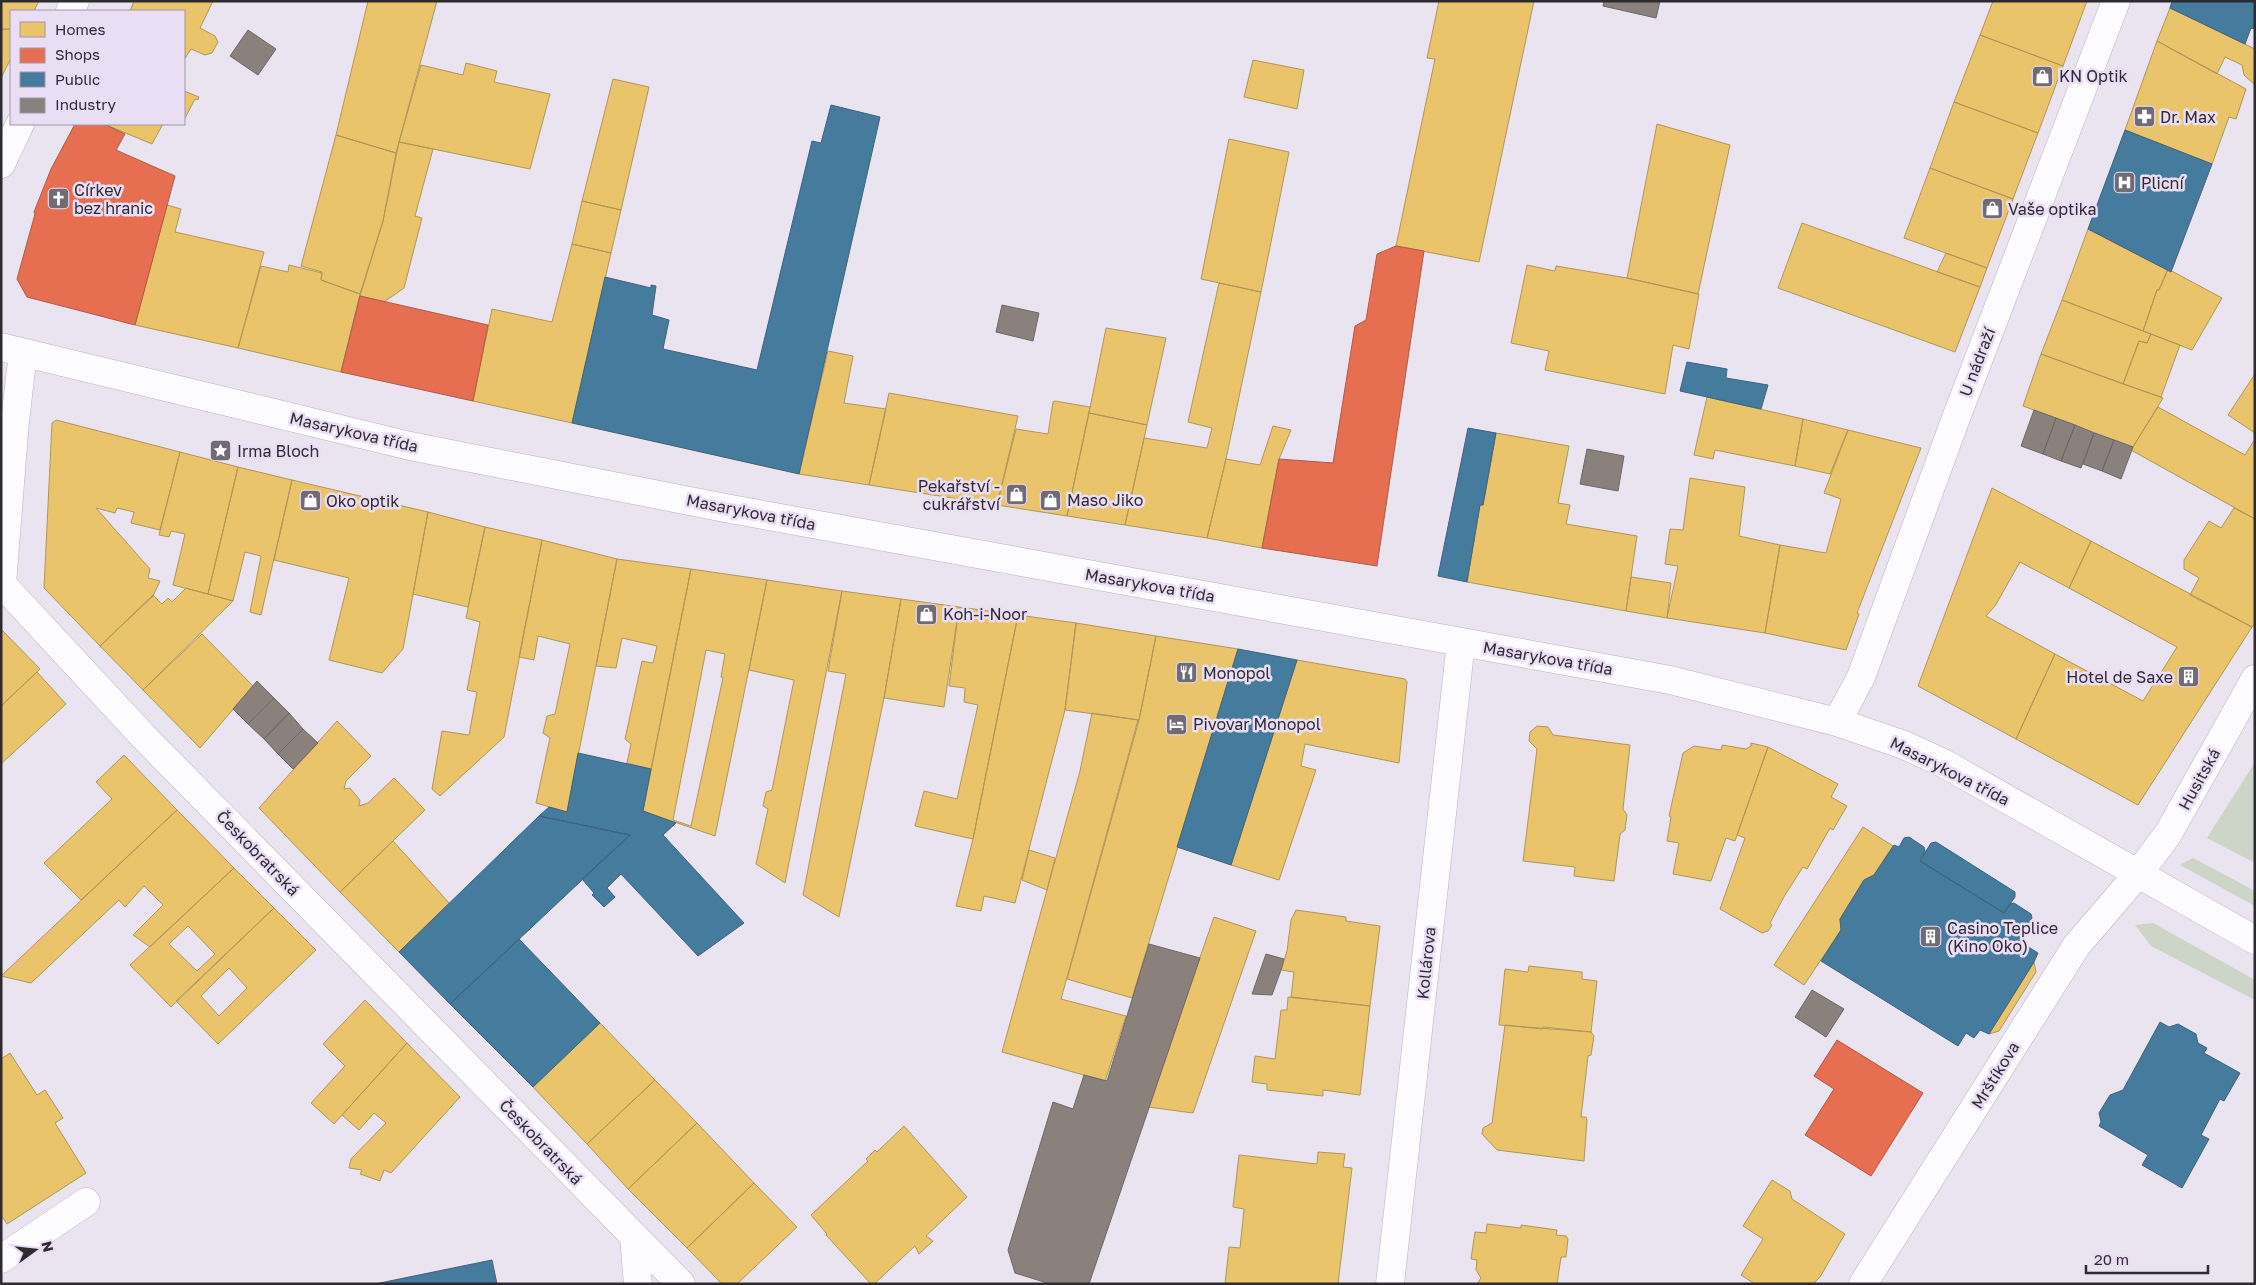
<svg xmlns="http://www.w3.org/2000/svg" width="2256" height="1285" font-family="'Golos Text',sans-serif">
<rect width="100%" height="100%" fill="#eae3f0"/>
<!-- green -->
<path fill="#cdd4c8" d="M2255,762v101l-48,-25z
M2193,858l62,33v15l-75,-41z
M2153,923l102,57v20l-104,-54 -16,-21z"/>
<!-- homes -->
<path fill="#e9c46a" stroke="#b19659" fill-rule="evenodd" d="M1,1h38l-5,10h-23v18h-10z
M134,1h79l-13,27 15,8 3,6 -6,11 -7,2 -14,-6 -7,11v-49h-54z
M368,1h69l-41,152 -60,-18z
M1439,1h95l-55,261 -83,-16 39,-187 -8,-1z
M1993,1h94l-24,65 -83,-31z
M2170,8l85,41v36l-11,-10 -2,-10 -17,-8 -8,17 -60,-33z
M11,29v29l-10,20v-48z
M1980,35l83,31 -25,67 -84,-31z
M2157,41l89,48 -10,30 -7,-2 -17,47 -87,-34z
M1253,60l51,10 -7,39 -53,-12z
M466,63l31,8 -3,11 56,12 -20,75 -131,-27 22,-77 42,10z
M613,79l36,8 -28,123 -39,-9z
M184,91l15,6 -1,3 -3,-1 -11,21z
M1954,102l84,31 -25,66 -83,-31z
M104,124h59l-11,20z
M1657,124l73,21 -32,149 -71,-16z
M336,135l60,18 -13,68 -23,73 -39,-14 1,-8 -21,-6z
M1229,139l60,13 -28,140 -60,-13z
M399,142l34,7 -18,67 7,2 -18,70 -20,14 -24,-6 23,-75z
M1930,168l83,31 -26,69 -83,-30z
M582,201l39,9 -10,43 -39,-9z
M167,205l14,4 -6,23 89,20 -26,96 -103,-23z
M1802,223l178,64 -25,65 -177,-64z
M2088,229l80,40 -9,21h-2l-14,41 -81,-31z
M572,244l39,9 -39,170 -99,-22 19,-92 60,13z
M1946,253l41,15 -7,19 -43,-15z
M289,265l33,8 -1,7 39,14 -19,78 -103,-24 23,-82 27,6z
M1527,265l28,6 1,-5 71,12 72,16 -10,55 -16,-4 -8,49 -120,-24 4,-19 -38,-8z
M2168,269l54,29 -30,52 -49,-19 14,-41h2z
M1219,283l42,9 -35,167 -19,79 -82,-13 19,-87 63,10 5,-20 -24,-6z
M2062,300l89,34 -4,9 -8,-2 -16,43 -82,-30z
M1106,328l60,10 -19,87 -58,-12z
M2151,334l29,11 -19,52 -38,-13 16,-43 8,2z
M828,351l25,5 -9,47 42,6 -17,76 -70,-11z
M2041,354l122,44 -30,49 -110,-41z
M2255,374v59l-27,-18z
M889,393l129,23 -21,89 -128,-20z
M1707,397l96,22 -8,47 -80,-16 -2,9 -19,-4z
M1055,401l35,6 -23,109 -70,-11 19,-76 32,5 5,-32z
M2158,407l87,48 10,-16v80l-124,-69z
M1089,413l58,12 -22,100 -58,-9z
M1803,419l45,11 -18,44 -35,-8z
M56,420l124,32 -20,78 -29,-7 3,-11 -17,-4 -2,5 -19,-5 54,61 -2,9 12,3 -7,15 -53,50 -56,-58 8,-165z
M1273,426l18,4 -12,29 -17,89 -55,-10 19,-79 34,6z
M1848,430l73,18 -64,165 2,1 -13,36 -81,-17 15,-88 46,8 15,-54 -17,-6z
M1496,433l73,13 -11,57 12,2 -4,19 71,12 -11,75 -159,-29 13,-77h3z
M180,452l58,15 -30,127 -35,-9 12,-51 -14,-3 -2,6 -10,-2z
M238,467l54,13 -31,135 -11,-3 11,-56 -16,-4 -12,49 -25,-7z
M1690,478l55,9 -6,49 41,9 -15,88 -98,-15 11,-52 -13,-2 5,-35 13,1z
M292,480l136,32 -25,137 -21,24 -53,-13 20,-82 -75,-18z
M1992,488l99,53 -22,47 -49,-26 -25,44 -9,10 69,38 -39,85 -98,-53z
M2234,508l21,11v104l-3,4 -62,-32 9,-17 -15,-9v-9l25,-39 12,7z
M428,512l57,15 -17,80 -55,-13z
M485,527l57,13 -38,197 -64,59 -8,-7 10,-58 27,4 8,-43 -10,-2 13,-68 -14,-4z
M542,540l75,19 -50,253 -31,-9 14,-65 -7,-5 4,-17 8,-2 15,-70 -32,-8 -4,24 -15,-3z
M2091,541l161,86 -114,178 -122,-66 39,-85 88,47 34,-54 -108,-59z
M617,559l74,10 -40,200 -24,-6 4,-19 -6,-5 17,-78 11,2 4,-17 -35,-8 -6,30 -20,-2z
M691,569l76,11 -52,256 -72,-25zM706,650l19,4 -4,23 2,1 -32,148 -18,-6z
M1631,577l40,6 -4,35 -41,-7z
M767,580l75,11 -57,292 -29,-19 12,-55 -5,-3 3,-14 6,-2 22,-110 -45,-10z
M186,588l47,13 -90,89 -43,-44 53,-51 9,9 6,-6 4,4z
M842,591l59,8 -17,99 -45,219 -36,-22 43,-221 -18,-3z
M901,599l58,8 -15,100 -60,-9z
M959,607l59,8 -45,224 -58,-13 9,-35 33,8 21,-94 -14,-3 1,-14 -16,-2z
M1018,615l58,8 -11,87 -50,193 -31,-7 -3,15 -25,-5 17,-67z
M1076,623l80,13 -17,84 -74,-10z
M1,629l39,40 -39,37z
M202,634l51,52 -53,62 -57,-58z
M1156,636l82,13 -106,349 -65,-19 72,-259z
M1297,660l108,19 2,3 -8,81 -94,-19 -4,22 15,4 -37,110 -48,-15z
M37,672l29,32 -65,60v-58z
M1092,713l46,7 -77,279 65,17 -21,65 -103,-29 78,-281z
M337,721l34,35 -25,25 -2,8 6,-1 10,12 -1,6 9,-3 26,-25 31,32 -85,82 -81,-84z
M1537,726l11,1 5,8 77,10 -7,64 4,6 -2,15 -5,4 -6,47 -40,-5 1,-9 -52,-6 14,-112 -8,-8 1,-9z
M1751,743l17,4 -33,94 -9,-3 -15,43 -38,-7 6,-31 -12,-2 4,-24 -2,-1 14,-63 11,-7 27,4 1,-5 24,4 5,-3z
M1768,747l70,37 -7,13 16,9 -14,24 -3,-2 -23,41 -4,-2 -18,28 -15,28 2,2 -4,6 -6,2 -42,-24 25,-71 -8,-3z
M124,755l53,55 -96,90 -37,-37 68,-64 -16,-17z
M177,810l57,58 -84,79 -17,-12 30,-30 -19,-19 -19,21 -6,-7 -88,83 -30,-7z
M1863,827l30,19 -19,29 -10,5 -24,39 1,11 -37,55 -30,-20z
M393,841l57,63 -51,48 -59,-60z
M1029,850l26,8 -8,32 -25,-10z
M234,868l40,40 -103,99 -41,-42zM188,926l27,28 -18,17 -28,-27z
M274,908l42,42 -98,94 -42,-43zM229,968l18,20 -28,28 -18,-20z
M1296,910l50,7v4l34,5 -10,80 -79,-9 3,-25 -13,-2 6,-19 4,-31z
M1214,917l42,14 -63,182 -45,-6z
M2034,962l2,10 -37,59 -10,3z
M1529,966l53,6v7l15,2 -6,51 -92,-7 6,-56 23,3z
M1288,997l82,9 -10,89 -37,-5v6l-56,-6v-6l-15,-2 3,-26 20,3 6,-49h6z
M365,1000l42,43 -73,81 -23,-21 34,-37 -22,-22z
M600,1023l55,57 -68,64 -54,-57z
M1505,1025l37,4 1,-2 48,5 3,4 -3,19 -3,1 -7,61h5l1,3 -3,41 -87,-11 -15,-16 1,-6 9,-5z
M407,1043l53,54 -69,76 -7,-3 -4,11 -20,-7 2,-4 -13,-2 2,-9 35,-36 -12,-10 -15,17 -17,-15z
M10,1053l27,42 8,-5 18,28 -8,5 31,50 -79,51 -6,-9v-156z
M655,1080l42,43 -69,66 -41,-45z
M697,1123l57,60 -67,65 -59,-59z
M904,1126l63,71 -41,39 7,5 -14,13 -4,-8 -41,38h-3l-45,-49 1,-1 -16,-19 57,-54 -2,-2 9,-9 2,2z
M1318,1152l27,2 -2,13 9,1 -14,116h-113l4,-37 11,1 4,-39 -11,-2 6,-52 78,9z
M1772,1180l18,11 2,8 53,35 -25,43 -7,7h-58l-14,-9 22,-36 -20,-13z
M754,1183l43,44 -60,57h-15l-35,-36z
M1487,1224l34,4v-3l36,5 -1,5 10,1 2,3 -2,18h-5l-4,27h-80l4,-6 -5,-8 1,-10 -6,-1 4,-27 11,1z"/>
<!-- shops -->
<path fill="#e76f51" stroke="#b05a48" d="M75,124h29l21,10 -9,16 59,26 -40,149 -108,-28 -10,-18 18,-65 -1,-2 17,-43z
M1396,246l28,5 -47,315 -115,-18 17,-89 54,4 22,-137 11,-6 11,-66z
M360,296l128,29 -15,76 -132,-29z
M1837,1040l86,53 -52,83 -66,-41 29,-46 -20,-13z"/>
<!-- public -->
<path fill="#457b9d" stroke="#3e637d" d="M2172,1h83v28l-4,-1 -6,16 -75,-36z
M831,105l49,12 -81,357 -227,-51 33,-146 46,11v-3l5,1 -4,29 17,5 -6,29 94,21 55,-229 9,2z
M2125,130l87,34 -41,108 -83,-43z
M1687,362l40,7 -1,9 42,7 -7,24 -81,-18z
M1468,428l28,5 -13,72h-3l-13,77 -29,-6z
M1238,649l59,11 -66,205 -54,-18z
M578,753l73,16 -8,42 33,12 -13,12 81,88 -46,33 -77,-82 -14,14 8,9 -11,10 -12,-12 2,-2 -12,-14 48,-44 -91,-19 10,-9 18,5z
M539,816l91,19 -180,169 -51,-52z
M1909,837l15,10 1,4 -5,10 84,52 6,-9 4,-1 17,11 1,4 -6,9 4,2 -8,14 16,10 -4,9 -45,72 -9,-4 -6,8 -8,-5 -8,13 -137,-85 20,-31 -1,-11 24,-39 10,-5 20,-30 5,2 5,-9z
M1936,842l79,50v5l-11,16 -84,-52 11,-18z
M519,939l81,84 -67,64 -83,-83z
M2160,1022l9,5 9,-3 18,10 2,9 9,5 -3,5 36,20 -16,28 -4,-2 -19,36 8,4 -27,49 -40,-23 6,-10 -49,-29 2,-4 -2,-9 11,-18 13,-5z
M492,1260l5,24h-122z"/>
<!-- industry -->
<path fill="#8a817c" stroke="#6e6766" d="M1604,1h56l-4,17 -53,-12z
M248,30l28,19 -18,26 -28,-19z
M1002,305l37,8 -6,28 -37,-9z
M2034,410l22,8 -13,36 -22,-8z
M2056,418l19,7 -14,36 -18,-7z
M2075,425l19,8 -13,35 -20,-7z
M2094,433l20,7 -12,31 -19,-7z
M2114,440l19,7 -12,32 -19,-8z
M1587,449l37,7 -6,35 -38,-7z
M257,681l17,17 -26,26 -15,-15z
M274,698l15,15 -25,26 -16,-15z
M289,713l14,16 -25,25 -14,-15z
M303,729l15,14 -25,26 -15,-15z
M1149,944l51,14 -111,326h-45v-2l-29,-9 -7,-23 45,-148 20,7 11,-34 23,6z
M1266,954l18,5 -3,11 -9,25 -20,-1z
M1812,990l32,19 -18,28 -31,-20z"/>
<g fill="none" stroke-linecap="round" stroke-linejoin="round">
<defs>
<path id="minor" d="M70,11l5,-10
M1,164l19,-40
M1,347l409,99 315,62 945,172 167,42 67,23 41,19 310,176
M23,353l-8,68 -13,163 141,152 538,548
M1837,722l24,-45 95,-259 160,-417
M634,1236l4,48
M1,1259l85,-57
M1390,1284l71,-642
M1863,1284l214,-339 61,-71 30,-40 87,-155"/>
</defs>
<!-- minor casing -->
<use href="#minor" stroke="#b9b4bd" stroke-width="29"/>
<!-- minor -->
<use href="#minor" stroke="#fcfbfd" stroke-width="28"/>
</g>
<!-- icons -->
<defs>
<symbol id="shop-square" viewBox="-11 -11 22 22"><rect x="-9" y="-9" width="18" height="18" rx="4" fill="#706b74" stroke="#eadef5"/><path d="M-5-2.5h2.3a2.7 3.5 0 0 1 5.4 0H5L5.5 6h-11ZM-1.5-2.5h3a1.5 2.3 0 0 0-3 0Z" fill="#fff"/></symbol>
<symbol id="pharmacy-square" viewBox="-11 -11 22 22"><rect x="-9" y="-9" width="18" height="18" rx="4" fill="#706b74" stroke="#eadef5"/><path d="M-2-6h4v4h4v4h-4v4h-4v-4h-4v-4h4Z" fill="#fff"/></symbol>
<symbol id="hospital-square" viewBox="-11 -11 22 22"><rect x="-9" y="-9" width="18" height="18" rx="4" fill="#706b74" stroke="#eadef5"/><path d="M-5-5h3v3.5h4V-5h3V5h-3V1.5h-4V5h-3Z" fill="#fff"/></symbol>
<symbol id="church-square" viewBox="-11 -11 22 22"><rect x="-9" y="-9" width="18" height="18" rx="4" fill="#706b74" stroke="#eadef5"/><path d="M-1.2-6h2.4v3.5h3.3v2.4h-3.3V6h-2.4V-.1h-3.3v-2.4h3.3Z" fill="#fff"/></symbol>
<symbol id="sight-square" viewBox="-11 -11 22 22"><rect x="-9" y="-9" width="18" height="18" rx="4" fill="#706b74" stroke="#eadef5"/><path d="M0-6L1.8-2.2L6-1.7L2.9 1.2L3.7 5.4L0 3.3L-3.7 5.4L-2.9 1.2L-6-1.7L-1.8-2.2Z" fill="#fff"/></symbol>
<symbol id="restaurant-square" viewBox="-11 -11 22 22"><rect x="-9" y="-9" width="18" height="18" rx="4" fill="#706b74" stroke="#eadef5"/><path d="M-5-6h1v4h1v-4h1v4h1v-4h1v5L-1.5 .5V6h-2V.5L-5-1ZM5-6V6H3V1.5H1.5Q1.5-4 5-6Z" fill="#fff"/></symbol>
<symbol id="building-square" viewBox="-11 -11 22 22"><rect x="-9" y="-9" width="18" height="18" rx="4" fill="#706b74" stroke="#eadef5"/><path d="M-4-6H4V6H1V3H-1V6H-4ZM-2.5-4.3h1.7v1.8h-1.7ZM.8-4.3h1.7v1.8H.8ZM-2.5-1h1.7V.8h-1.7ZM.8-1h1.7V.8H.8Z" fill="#fff"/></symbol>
<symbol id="hotel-square" viewBox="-11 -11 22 22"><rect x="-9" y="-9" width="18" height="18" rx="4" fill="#706b74" stroke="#eadef5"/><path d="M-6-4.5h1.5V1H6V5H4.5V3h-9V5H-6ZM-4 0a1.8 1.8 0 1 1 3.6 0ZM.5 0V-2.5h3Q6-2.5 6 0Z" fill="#fff"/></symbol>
</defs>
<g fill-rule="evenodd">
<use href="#shop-square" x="2030" y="64" width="25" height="25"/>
<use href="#pharmacy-square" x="2132" y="104" width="25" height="25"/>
<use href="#hospital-square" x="2112" y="170" width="25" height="25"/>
<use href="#church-square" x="46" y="186" width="25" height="25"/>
<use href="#shop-square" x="1980" y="196" width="25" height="25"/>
<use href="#sight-square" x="208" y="438" width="25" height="25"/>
<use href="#shop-square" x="1004" y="482" width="25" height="25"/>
<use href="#shop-square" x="1038" y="488" width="25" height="25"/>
<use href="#shop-square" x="298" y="488" width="25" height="25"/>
<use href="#shop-square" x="914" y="602" width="25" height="25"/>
<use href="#restaurant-square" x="1174" y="660" width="25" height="25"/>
<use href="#building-square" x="2176" y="664" width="25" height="25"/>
<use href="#hotel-square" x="1164" y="712" width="25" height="25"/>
<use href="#building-square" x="1918" y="924" width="25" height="25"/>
</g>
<g text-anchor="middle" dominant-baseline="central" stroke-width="5" stroke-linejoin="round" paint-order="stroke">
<!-- poi labels -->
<g font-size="16" fill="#2e2a32" stroke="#eadef5" text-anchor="start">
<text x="2059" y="76">KN Optik</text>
<text x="2160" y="117">Dr. Max</text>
<text x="2141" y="183">Plicní</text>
<text x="74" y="190">Církev<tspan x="74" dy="18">bez hranic</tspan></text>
<text x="2008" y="209">Vaše optika</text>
<text x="237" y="451">Irma Bloch</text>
<text x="1000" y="486" text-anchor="end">Pekařství -<tspan x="1000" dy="18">cukrářství</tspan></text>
<text x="1067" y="500">Maso Jiko</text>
<text x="326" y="501">Oko optik</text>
<text x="943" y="614">Koh-i-Noor</text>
<text x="1203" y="673">Monopol</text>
<text x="2173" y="677" text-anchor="end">Hotel de Saxe</text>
<text x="1193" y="724">Pivovar Monopol</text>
<text x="1947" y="928">Casino Teplice<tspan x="1947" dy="18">(Kino Oko)</tspan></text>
</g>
<!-- street labels -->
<g font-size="16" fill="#2e2a32" stroke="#eadef5">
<text transform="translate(1977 362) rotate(-69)">U nádraží</text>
<text transform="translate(354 432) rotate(13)">Masarykova třída</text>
<text transform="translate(751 512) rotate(11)">Masarykova třída</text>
<text transform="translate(1150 585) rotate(10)">Masarykova třída</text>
<text transform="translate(1548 658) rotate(10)">Masarykova třída</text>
<text transform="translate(1950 771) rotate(27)">Masarykova třída</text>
<text transform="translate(2199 779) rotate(-61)">Husitská</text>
<text transform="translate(258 853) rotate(46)">Českobratrská</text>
<text transform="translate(1426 963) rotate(-84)">Kollárova</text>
<text transform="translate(1995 1075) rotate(-58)">Mrštíkova</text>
<text transform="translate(541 1142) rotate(46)">Českobratrská</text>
</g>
</g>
<!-- border -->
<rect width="2256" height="1285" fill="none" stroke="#2e2a32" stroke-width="5"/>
<!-- legend -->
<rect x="10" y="10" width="175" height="115" fill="#eadef5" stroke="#9f96a7"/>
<rect x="20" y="22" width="25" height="15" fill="#e9c46a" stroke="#9f96a7"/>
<text x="55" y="35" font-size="15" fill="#2e2a32">Homes</text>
<rect x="20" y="48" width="25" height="15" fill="#e76f51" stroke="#9f96a7"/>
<text x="55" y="60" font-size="15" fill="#2e2a32">Shops</text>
<rect x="20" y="72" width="25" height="15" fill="#457b9d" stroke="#9f96a7"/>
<text x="55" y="85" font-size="15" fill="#2e2a32">Public</text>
<rect x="20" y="98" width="25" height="15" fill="#8a817c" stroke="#9f96a7"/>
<text x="55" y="110" font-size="15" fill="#2e2a32">Industry</text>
<!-- north arrow -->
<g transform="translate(35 1250) rotate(75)" stroke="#eadef5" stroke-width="4" paint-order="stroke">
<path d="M0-4L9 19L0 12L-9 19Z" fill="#2e2a32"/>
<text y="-8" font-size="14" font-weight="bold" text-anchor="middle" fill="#2e2a32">N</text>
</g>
<!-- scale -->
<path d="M2086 1265v8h122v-8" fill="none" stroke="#2e2a32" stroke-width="2.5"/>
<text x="2094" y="1265" font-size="15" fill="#2e2a32" stroke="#eadef5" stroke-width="4" paint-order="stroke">20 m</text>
</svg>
